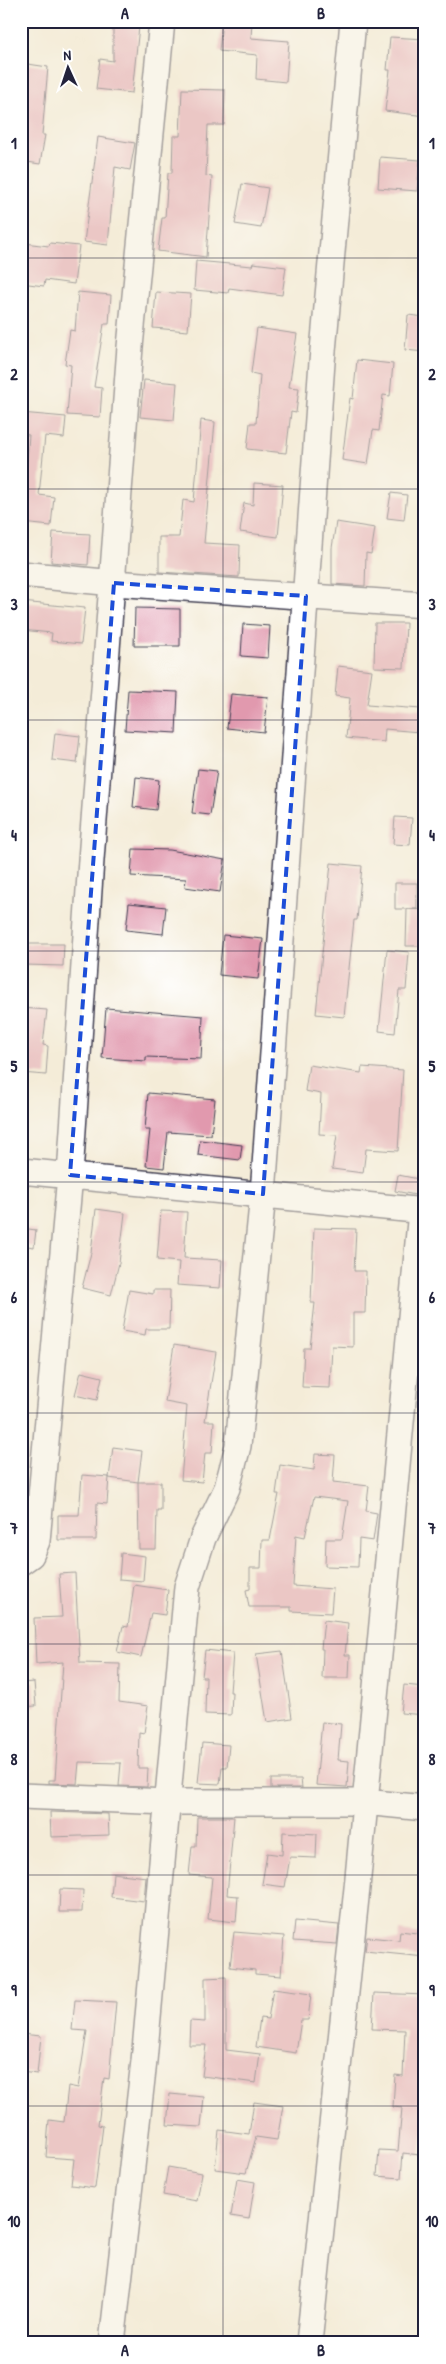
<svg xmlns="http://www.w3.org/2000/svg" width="446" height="2364" font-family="'Patrick Hand',sans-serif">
<rect width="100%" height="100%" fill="#fff"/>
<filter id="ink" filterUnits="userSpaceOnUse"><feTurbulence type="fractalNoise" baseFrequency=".02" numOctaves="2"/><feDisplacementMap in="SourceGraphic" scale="10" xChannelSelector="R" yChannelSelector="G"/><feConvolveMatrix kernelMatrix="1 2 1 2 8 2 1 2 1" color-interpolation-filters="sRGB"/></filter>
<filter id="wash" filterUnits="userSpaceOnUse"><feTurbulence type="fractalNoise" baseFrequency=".0096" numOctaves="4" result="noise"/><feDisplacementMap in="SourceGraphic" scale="20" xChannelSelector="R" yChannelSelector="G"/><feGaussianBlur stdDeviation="1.12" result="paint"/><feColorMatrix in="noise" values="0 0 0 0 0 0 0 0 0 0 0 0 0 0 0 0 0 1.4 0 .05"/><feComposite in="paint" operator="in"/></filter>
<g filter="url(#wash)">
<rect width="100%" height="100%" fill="#f4ecd8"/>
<g id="blocks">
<!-- building -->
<path fill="#e199ae" d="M222,21h30l-1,17 38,3 -3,41 -30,-3 1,-24 -38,-4z
M113,25l26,1 -7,67 -36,-4 4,-30 13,2z
M390,37l35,2v77l-40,-5 5,-41h-3z
M21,63l27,4 -6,68h3l-5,29 -19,-3z
M182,89l43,1 -1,35h-16l-2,51 6,1 -6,80 -48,-6 4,-33h3l3,-45h4l1,-37h7z
M98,137l37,6 -5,27 -15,-3 -7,78 -24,-3z
M380,157l40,3 -3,31 -39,-3z
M242,184l26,4 -7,40 -26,-4z
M24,243l25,3 1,-3 29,3 -5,38 -29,-4 -1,6 -23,-3z
M196,261l56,5 1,-3 33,4 -4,28 -53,-7 -1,5 -34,-3z
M78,292l33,3 -2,29h-5l-10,63 8,1 -2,29 -33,-2 4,-50 -6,-1 5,-34 5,1z
M156,292l35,2 -3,37 -35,-3z
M408,315l17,2v35l-20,-2z
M257,328l40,6 -8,53 10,1 -3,25 -5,-1 -5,41 -39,-4 3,-26h6l4,-48 -9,-2z
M357,360l36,4 -3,32 -7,-1 -4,36 -6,-1 -5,34 -26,-4 8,-62 3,1z
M144,380l33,3 -3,37 -34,-3z
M21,413l45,4 -2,21 -19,-2 -6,59 15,2 -3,29 -29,-3 7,-88 -8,-1z
M201,420l14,2 -11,121 36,2 -1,32 -80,-5v-35h20l4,-37 11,2z
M254,483l29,2 -5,52 -38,-5 4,-29 9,2z
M391,493l16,2 -3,25 -17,-2z
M336,522l39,6 -4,26 -5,-1 -1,33 -33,-2v-36z
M53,532l37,2 -2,31 -37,-3z
M21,602l64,6 -4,36 -30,-3 1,-8 -31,-3z
M135,608l45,1v37h-46z
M375,623h31l-2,45 -30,-1z
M243,624l27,2 -2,32 -27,-2z
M338,666l34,4 -5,35 54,4 -2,23 -34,-3 -1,13 -38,-4 4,-40 -15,-2z
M128,690l50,2 -2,41 -51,-3z
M231,694l37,3 -4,35 -37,-4z
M55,733l25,3 -3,27 -25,-3z
M198,769l19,2 -7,44 -18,-2z
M136,777l23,3 -3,30 -23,-3z
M395,817l17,1 -2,27 -17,-1z
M133,849l37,1 55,10 -5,32 -35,-5 1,-8 -55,-3z
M331,863l31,3 -5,54h-3l-10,97 -28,-3z
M395,883h22v26h-22z
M129,903l37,4 -3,27 -37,-4z
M407,909l18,1v36h-19z
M223,935l40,4 -5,40 -39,-4z
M25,944h39l-1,22 -38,-1z
M387,950l22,2 -3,38h-7l-4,43 -16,-2z
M21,1008l26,2 -4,35 5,1 -2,29 -25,-2z
M106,1008l97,8 -2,43 -55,-2v4l-44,-3z
M309,1065l52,8 1,-6 41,3 -5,81 -32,-2 -3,24 -31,-4 5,-34 -18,-1 2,-40 -16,-3z
M148,1093l67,6 -4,36 -43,-3 -4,36 -18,-2 4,-36h-5z
M200,1140l42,5 -2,15 -42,-5z
M398,1175l26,5 -3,16 -26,-5z
M96,1209l29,4 -6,50 -8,32 -29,-7 9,-35z
M161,1211l26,1 -3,46 38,2 -2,28 -43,-3 2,-23 -22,-2z
M21,1228l15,2 -2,17 -13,-2z
M314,1228l42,1 -2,42h12l-1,42h-12v34l-21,-1 -2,42 -28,-1 2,-39h6l5,-45h-4z
M129,1290l24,4v-4h17l-1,39h-23l-1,6 -23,-4z
M174,1345l42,7 -11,69h9l-2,32h-7l-3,29 -21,-2 6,-74 -22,-4z
M81,1372l21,5 -5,23 -22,-5z
M113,1447l29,4 -4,31 -29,-4z
M315,1454l20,1 -2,27 36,4 -3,25 11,2 -4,28 -14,-2 -1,28 -33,-1 1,-27h16l6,-38 -34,-4 -9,40 -9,-2 -3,51 40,3 -2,24 -40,-2v-4h-42l-3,-17 4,-1v-21h11l1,-28h8l9,-46h-3l4,-29 34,5z
M82,1475l27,2 -2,27 -10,-1 -1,37h-38v-25h21z
M138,1482h23v28h-4l-1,39h-17z
M121,1553l24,3 -2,25 -24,-2z
M75,1573l5,90 40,1 -1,38 29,4 -4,27 -5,-1 -1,36h10l-1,19 -28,-1 2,-23 -42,-1 -2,22 -28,-1v-3h6l8,-118 -27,2 -2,-46 28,-1 -3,-43z
M134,1585l34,5 -3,25 -14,-2 -10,44 -24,-5 6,-26 5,1z
M324,1620l24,3 -3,32h5l-1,23h-27l1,-29h-2z
M205,1650l28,3 -3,39h2l-1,23 -26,-1 1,-37h-4z
M282,1651l10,67 -25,4 -11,-68z
M34,1682l2,24 -15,1v-24z
M404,1685l21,2v28l-24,-2z
M322,1722l19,2 -3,36 11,1 -2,26 -31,-2z
M202,1743l27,2 -2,22h-5l-2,17 -22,-1z
M271,1779h30l1,9h-31z
M50,1812l58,2 1,21 -58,2z
M197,1817h37l-7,78 11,1 -2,26 -28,-3 4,-42 -23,-2 3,-29h4z
M283,1832l34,2 -1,24 -26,-1 -5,30 -23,-3 5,-31 15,2z
M113,1873l33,4 -2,24 -33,-4z
M60,1889l23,1 -1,22h-23z
M295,1921l44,4 -2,19 -44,-3z
M400,1931l25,3v23l-60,-6 2,-14 32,3z
M234,1932l50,4 -3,40 -26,-2v-4l-25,-3z
M226,1977v73l34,4 -4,29 -54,-7 4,-31h-17l1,-24 15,1v-44z
M273,1989l38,5 -3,26h-7l-5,33 -40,-6 4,-29 8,1z
M374,1993l51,2v122l-5,38 -17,-2 -2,25 -24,-2 2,-26 19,1 4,-43 -9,-1 2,-32 8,1 2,-46 -33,-1z
M75,2000l41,2 -7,77 -5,-1 -6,47 5,1 -8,62 -24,-3 3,-26 -28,-2 3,-37 15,2 4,-36 10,2 9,-57 -15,-1z
M21,2034l20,2 -4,38 -16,-2z
M170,2094l34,3 -3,30 -34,-2z
M254,2102l29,4 -6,34 -21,-3 -10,36 -31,-4 4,-39 30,4z
M168,2167l34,6 -5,28 -34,-6z
M237,2179l18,3 -6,37 -18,-3z"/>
</g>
</g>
<g filter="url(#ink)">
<use href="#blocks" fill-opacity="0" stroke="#424053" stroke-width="1"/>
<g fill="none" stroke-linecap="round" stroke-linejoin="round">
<defs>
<path id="minor" d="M21,574l93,9 311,22
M21,1171l404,40
M21,1562l10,-7 6,-14 33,-366 21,-315 39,-513 32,-326
M21,1796l147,6h196l61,6
M112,2343l32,-282 43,-474 16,-49 24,-50 11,-42 25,-252 59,-832 31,-341
M309,2343l48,-455 64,-677"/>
</defs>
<!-- minor casing -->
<use href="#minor" stroke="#424053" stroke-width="28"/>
<!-- minor -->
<use href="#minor" stroke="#fff" stroke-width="25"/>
</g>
</g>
<!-- marked area -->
<path d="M0 0H446V2364H0ZM114,583l192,13 -43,598 -193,-19z" fill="#f4ecd8" fill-opacity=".55" fill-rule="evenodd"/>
<path fill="none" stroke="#1d4ed8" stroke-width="4" stroke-dasharray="10 6" stroke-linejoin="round" d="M114,583l192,13 -43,598 -193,-19z"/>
<!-- grid -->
<path fill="none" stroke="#22223b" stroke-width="1" stroke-opacity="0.55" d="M223,21v2322M21,258h404M21,489h404M21,720h404M21,951h404M21,1182h404M21,1413h404M21,1644h404M21,1875h404M21,2106h404"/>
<!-- margin -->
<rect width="446" height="2364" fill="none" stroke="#fff" stroke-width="55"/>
<!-- north arrow -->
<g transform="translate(68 68) rotate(357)" stroke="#ffffff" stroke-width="4" paint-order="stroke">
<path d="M0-4L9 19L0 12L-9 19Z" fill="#22223b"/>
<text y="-8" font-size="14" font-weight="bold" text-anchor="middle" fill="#22223b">N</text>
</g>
<rect x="28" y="28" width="390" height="2308" fill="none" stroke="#22223b" stroke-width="2"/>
<g font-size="16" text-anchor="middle" font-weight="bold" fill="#22223b">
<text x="125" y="19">A</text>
<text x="321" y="19">B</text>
<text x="14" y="149">1</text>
<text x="432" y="149">1</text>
<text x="14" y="380">2</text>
<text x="432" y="380">2</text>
<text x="14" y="610">3</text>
<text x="432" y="610">3</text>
<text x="14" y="841">4</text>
<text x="432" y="841">4</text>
<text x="14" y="1072">5</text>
<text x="432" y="1072">5</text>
<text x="14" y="1303">6</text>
<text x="432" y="1303">6</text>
<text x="14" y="1534">7</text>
<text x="432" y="1534">7</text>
<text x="14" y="1765">8</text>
<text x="432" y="1765">8</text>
<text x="14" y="1996">9</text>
<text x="432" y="1996">9</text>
<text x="14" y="2227">10</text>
<text x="432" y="2227">10</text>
<text x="125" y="2356">A</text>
<text x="321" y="2356">B</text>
</g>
</svg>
